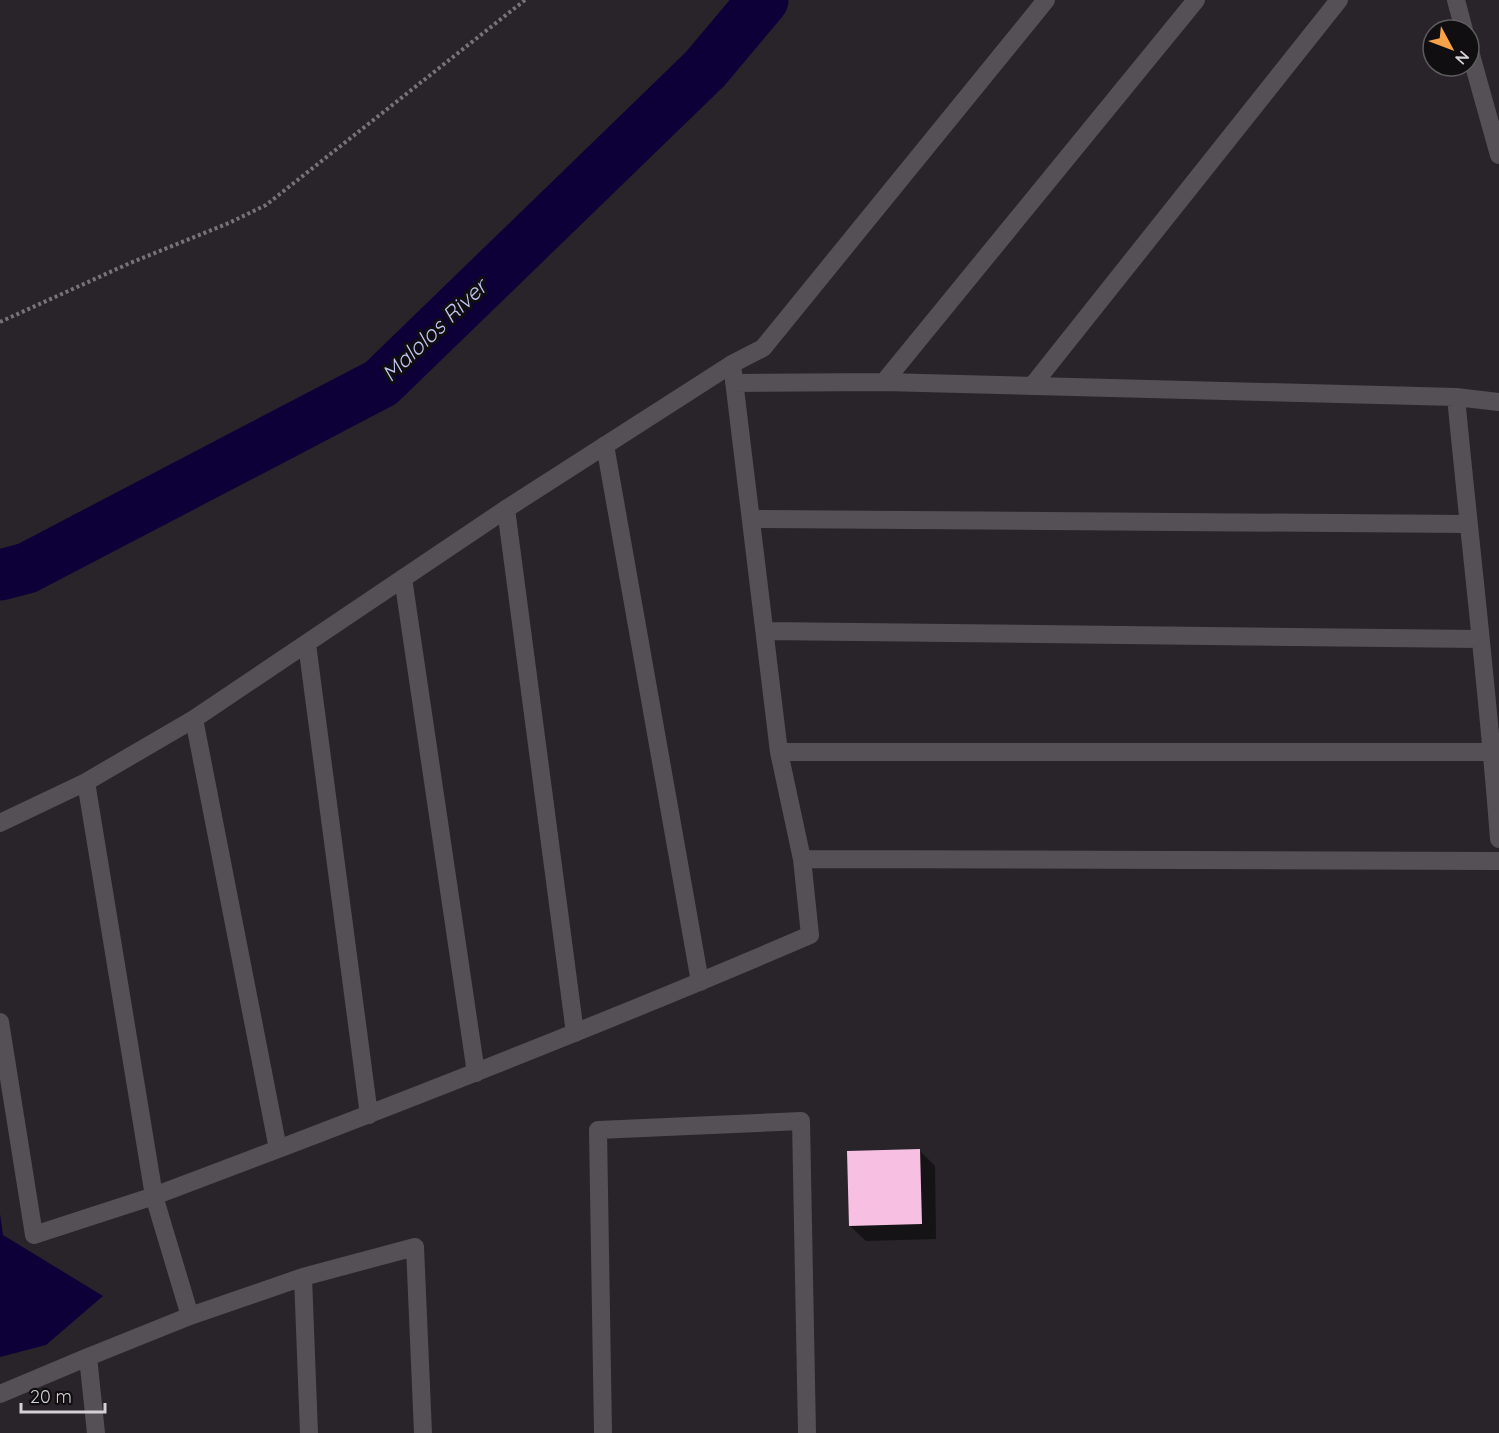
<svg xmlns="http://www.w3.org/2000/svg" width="1499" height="1433" font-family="Quicksand,sans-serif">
<rect width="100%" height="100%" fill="#282429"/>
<!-- water -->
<path fill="#0d0039" d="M0,1214l3,21 100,61 -57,49 -46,12z"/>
<!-- shadow -->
<path fill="#0007" d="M920,1151l15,15 1,73 -70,2 -16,-15z"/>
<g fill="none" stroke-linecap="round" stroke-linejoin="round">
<!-- river -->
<path stroke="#0d0039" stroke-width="51" d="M0,575l27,-7 354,-185 324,-314 58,-69"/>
</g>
<!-- building -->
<path fill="#f7bfe1" d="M920,1149l2,75 -73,2 -2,-75z"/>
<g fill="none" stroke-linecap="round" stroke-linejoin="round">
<!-- path -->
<path stroke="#777377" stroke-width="4" stroke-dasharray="3 3" stroke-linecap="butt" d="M0,322l130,-59 99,-40 37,-18 259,-205"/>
<!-- minor -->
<path stroke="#555055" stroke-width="18" d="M1456,0l8,30
M1469,48l30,107
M884,382l312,-382
M734,383l150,-1 572,15 43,5
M1032,386l307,-386
M1456,397c14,147 32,294 43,442
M605,445l95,537
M506,509l69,524
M751,519l717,5
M403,578l73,495
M765,631l714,8
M307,644l62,471
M194,719l84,430
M779,752h713
M86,782l68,414c221,-83 440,-168 656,-261l-8,-76 -23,-107 -47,-388
M0,823l86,-41 108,-63 312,-210 226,-145 31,-16 283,-348
M802,859l697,2
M0,1022l34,213 120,-39 36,120
M303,1277l6,156
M0,1394l88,-37
M96,1433l-8,-76 102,-41 113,-39 112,-30 8,186
M603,1433l-5,-303 203,-9 6,312"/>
</g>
<g text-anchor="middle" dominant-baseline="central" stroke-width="6" stroke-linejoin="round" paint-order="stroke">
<!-- water labels -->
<g font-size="22" font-style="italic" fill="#c1c5f2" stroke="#100e10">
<text transform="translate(434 330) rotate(-44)">Malolos River</text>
</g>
</g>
<!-- north arrow -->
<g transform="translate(1451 48) rotate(131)"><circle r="28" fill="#100e10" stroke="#5e5c5e" stroke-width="1.5"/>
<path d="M0-4.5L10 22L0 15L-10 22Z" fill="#f7a149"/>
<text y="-9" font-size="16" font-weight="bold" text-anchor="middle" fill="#d4d1d4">N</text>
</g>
<!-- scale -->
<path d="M21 1403v9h84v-9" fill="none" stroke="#d4d1d4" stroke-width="3"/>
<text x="30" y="1403" font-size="18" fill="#d4d1d4" stroke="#100e10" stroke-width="4.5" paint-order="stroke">20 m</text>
</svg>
